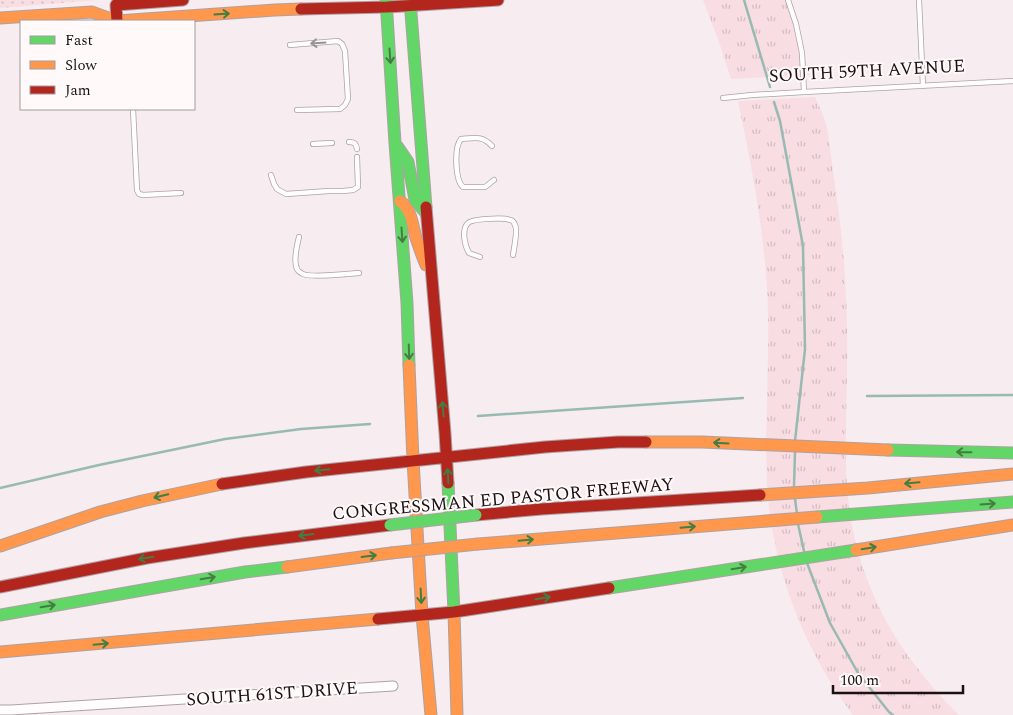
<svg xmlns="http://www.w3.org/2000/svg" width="1013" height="715" font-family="Spectral,serif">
<defs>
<pattern id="grass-dots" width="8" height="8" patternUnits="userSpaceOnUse" patternTransform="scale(1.25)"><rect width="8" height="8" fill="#f8dde3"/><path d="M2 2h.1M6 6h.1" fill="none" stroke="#d4bdc2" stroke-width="1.8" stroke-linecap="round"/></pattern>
<pattern id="park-tufts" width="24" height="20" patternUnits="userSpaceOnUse" patternTransform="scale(1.25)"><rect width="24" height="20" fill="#f8dde3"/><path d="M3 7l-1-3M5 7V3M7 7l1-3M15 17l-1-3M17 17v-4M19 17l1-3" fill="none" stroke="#d4bdc2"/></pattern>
</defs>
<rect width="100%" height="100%" fill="#f7ecef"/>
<!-- grass -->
<path fill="url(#grass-dots)" d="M0,0h97l-97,8z"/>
<!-- park -->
<path fill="url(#park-tufts)" d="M703,0h82l25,75 -79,4 -12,-37z
M815,97c4,9 9,19 11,28 2,8 3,15 4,23 2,17 5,35 7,52 8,55 11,111 10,166 0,58 -6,116 8,173 17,72 53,125 104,176h-106c-50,-67 -81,-147 -86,-231 -3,-65 4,-131 0,-196 -4,-64 -16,-125 -29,-187z"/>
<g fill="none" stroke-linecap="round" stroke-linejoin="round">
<!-- stream -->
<path stroke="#98bab3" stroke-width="2.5" d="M744,0l26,87
M774,102l6,19 23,125 2,103 -10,92
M867,396l146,-1
M478,416l265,-18
M794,486l1,-34
M0,488l99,-23 126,-26 76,-10 69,-5
M795,499l2,15
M798,524l6,27
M807,563l23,60 28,50 31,39 4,3"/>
<defs>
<path id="lane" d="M788,0l8,24 6,29 2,39
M919,0l4,86
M290,45l48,-4 4,3 3,7 3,48 -3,6 -5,4 -43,1
M723,98l29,-3 52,-3 209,-11
M133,109l4,81 2,4 4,1 38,-2
M349,142c6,0 7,2 8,7
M313,144l19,-1
M492,146c-10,-11 -18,-8 -31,-7 -7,8 -6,41 2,48h22l9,-7
M271,175l3,9 3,5 9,5 43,-3h14l10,-1 5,-3 -1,-30
M299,237c-2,8 -6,24 -2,32 0,1 5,5 6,5 7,4 45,0 56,-1
M480,257l-11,-4c-4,-7 -8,-23 -1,-30 4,-4 36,-6 42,-3 2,0 4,2 5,5 3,5 -1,23 -2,30"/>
<path id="street" d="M0,710h11l382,-24"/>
<path id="fast" d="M386,0l9,143 12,160 2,62
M410,0l16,207
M397,146l11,16 7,38 11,13
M888,450l125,3
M448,483l6,129
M817,517l196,-15
M609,588l247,-38
M0,615l245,-43 42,-5"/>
<path id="slow" d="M0,18l92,-6 25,9 158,-11 26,-1
M400,201c12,9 12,23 16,37 3,9 6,18 10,27
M409,365l4,95 9,155
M646,442h56l186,8
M760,495l108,-7 145,-14
M478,544l339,-27
M0,546l100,-34 42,-11 80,-17
M856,550l157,-25
M287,567l104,-14
M454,612l3,103
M422,615l9,100
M0,652l378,-33"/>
<path id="jam" d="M301,9l86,-2 111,-7
M117,21l-1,-16 67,-5
M426,207l19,226 3,50
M222,484l84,-12 239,-25 73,-5h28
M476,515l66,-6 218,-14
M0,587l147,-29 97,-15 146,-18
M378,619l76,-7 155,-24"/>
</defs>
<!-- lane casing -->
<use href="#lane" stroke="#aca2a4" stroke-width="6"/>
<!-- street casing -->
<use href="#street" stroke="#aca2a4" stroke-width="11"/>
<!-- fast casing -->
<use href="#fast" stroke="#aca2a4" stroke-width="13"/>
<!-- slow casing -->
<use href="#slow" stroke="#aca2a4" stroke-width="13"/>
<!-- jam casing -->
<use href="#jam" stroke="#aca2a4" stroke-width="13"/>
<!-- lane -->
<use href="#lane" stroke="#fefcfd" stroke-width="4.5"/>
<!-- street -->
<use href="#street" stroke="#fefcfd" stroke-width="9"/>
<!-- fast -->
<use href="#fast" stroke="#63d668" stroke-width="11"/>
<!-- slow -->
<use href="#slow" stroke="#ff974d" stroke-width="11"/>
<!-- jam -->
<use href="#jam" stroke="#b3261e" stroke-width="11"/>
<defs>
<path id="fast-bridge" d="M390,525l86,-10"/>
<path id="slow-bridge" d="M391,553l87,-9"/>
</defs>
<!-- fast-bridge casing -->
<use href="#fast-bridge" stroke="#aca2a4" stroke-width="13" stroke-linecap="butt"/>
<!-- slow-bridge casing -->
<use href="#slow-bridge" stroke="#aca2a4" stroke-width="13" stroke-linecap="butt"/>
<!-- fast-bridge -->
<use href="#fast-bridge" stroke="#63d668" stroke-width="11"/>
<!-- slow-bridge -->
<use href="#slow-bridge" stroke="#ff974d" stroke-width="11"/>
</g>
<!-- one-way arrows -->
<defs><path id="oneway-shaft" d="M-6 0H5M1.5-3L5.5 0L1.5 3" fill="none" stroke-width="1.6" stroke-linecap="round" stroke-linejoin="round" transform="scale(1.25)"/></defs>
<g stroke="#437d42">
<use href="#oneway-shaft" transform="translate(222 14) rotate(-4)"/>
<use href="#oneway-shaft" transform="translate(390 56) rotate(86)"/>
<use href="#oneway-shaft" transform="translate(402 235) rotate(86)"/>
<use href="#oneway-shaft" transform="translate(409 352) rotate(88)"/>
<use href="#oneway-shaft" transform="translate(443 409) rotate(-95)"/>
<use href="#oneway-shaft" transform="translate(721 443) rotate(-177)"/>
<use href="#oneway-shaft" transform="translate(964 452) rotate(-179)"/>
<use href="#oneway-shaft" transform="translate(322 470) rotate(174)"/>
<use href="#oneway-shaft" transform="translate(448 476) rotate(-93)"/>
<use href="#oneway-shaft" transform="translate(912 483) rotate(175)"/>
<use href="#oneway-shaft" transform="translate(161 496) rotate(167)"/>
<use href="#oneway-shaft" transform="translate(988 504) rotate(-4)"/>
<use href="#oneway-shaft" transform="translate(688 527) rotate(-5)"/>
<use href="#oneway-shaft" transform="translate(306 535) rotate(173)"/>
<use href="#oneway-shaft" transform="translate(526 540) rotate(-5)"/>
<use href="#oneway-shaft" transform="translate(869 548) rotate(-9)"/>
<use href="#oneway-shaft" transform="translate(369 556) rotate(-7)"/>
<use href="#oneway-shaft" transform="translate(146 558) rotate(170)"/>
<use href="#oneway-shaft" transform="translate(739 568) rotate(-9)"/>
<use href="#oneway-shaft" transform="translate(208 578) rotate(-10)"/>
<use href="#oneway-shaft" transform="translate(421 596) rotate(87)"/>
<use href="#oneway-shaft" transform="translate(543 598) rotate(-9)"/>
<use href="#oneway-shaft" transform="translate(48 606) rotate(-10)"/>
<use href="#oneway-shaft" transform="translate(101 644) rotate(-5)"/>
</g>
<use stroke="#989294" href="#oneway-shaft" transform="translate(318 43) rotate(176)"/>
<g text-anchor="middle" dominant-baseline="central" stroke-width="4" stroke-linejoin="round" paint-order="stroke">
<!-- street labels -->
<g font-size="18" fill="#1b1113" stroke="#fff9fa">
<text transform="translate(867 71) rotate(-3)">SOUTH 59TH AVENUE</text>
<text transform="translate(503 499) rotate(-5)">CONGRESSMAN ED PASTOR FREEWAY</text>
<text transform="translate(272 694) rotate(-4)">SOUTH 61ST DRIVE</text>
</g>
</g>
<!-- legend -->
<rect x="20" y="20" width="175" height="90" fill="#fff9fa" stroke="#a49c9e"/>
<rect x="30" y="36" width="25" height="8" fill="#63d668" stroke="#a49c9e"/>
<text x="65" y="45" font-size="15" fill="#1b1113">Fast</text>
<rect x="30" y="61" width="25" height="8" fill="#ff974d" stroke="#a49c9e"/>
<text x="65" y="70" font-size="15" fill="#1b1113">Slow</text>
<rect x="30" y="86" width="25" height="8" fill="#b3261e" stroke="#a49c9e"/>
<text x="65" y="95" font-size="15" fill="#1b1113">Jam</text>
<!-- scale -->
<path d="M833 685v8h130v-8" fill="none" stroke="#1b1113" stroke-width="2.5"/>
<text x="840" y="685" font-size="15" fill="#1b1113" stroke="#fff9fa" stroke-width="4" paint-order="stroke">100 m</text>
</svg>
